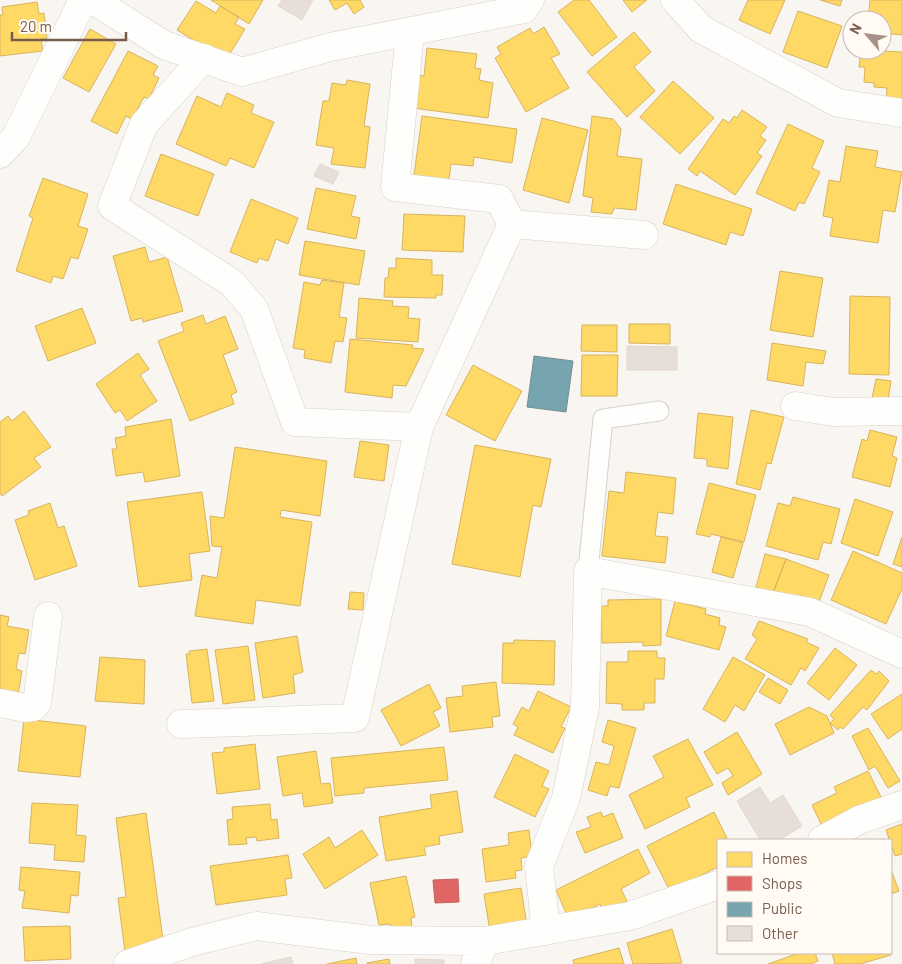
<svg xmlns="http://www.w3.org/2000/svg" width="902" height="964" font-family="Barlow,sans-serif">
<rect width="100%" height="100%" fill="#f9f5f0"/>
<!-- homes -->
<path fill="#ffd966" stroke="#d7b45e" d="M211,0h52l-14,24z
M329,0h31l4,7 -10,7 -7,-11 -12,7z
M574,0h15l28,37 -25,19 -34,-44z
M623,0h24l-15,12z
M748,0h37l-15,34 -31,-14z
M820,0h22l-2,6z
M870,0h32v35l-20,-2v-13h-14z
M196,1l20,12 4,-7 19,11 -4,7 10,5 -19,31 -49,-30z
M37,2l2,12 5,-1 3,25 -6,1 2,12 -43,5v-41h3l-1,-8z
M798,11l44,15 -15,42 -44,-16z
M544,27l16,27 -9,4 18,30 -43,24 -31,-54 6,-4 -4,-7 33,-19 3,6z
M90,29l26,15 -27,48 -26,-14z
M634,32l17,20 -17,15 21,24 -28,26 -40,-45z
M427,48l50,6 -2,14 6,1 -2,11 14,3 -5,35 -75,-10 4,-33 7,1z
M861,50l41,2v50l-16,-1 1,-13 -13,-1v-4l-10,-1 1,-15h-6z
M128,51l30,15 -5,9 6,3 -10,21 -5,-2 -12,22 -6,-3 -9,18 -26,-13z
M347,80l23,4 -6,42 6,1 -5,41 -34,-4 3,-16 -18,-3 7,-44h6l3,-18 14,2z
M673,81l41,37 -34,36 -40,-37z
M227,93l27,12 -3,8 23,9 -20,46 -24,-10 -4,8 -50,-22 21,-48 24,11z
M742,110l25,17 -7,9 6,4 -9,13 5,3 -27,39 -35,-24 -3,5 -9,-7 35,-50 6,4 5,-7 3,2z
M422,116l95,13 -5,34 -38,-6 -1,9 -22,-2 -2,16 -35,-5z
M592,116l21,3 8,10 -4,27 25,3 -6,51 -22,-2 -2,6 -21,-2 2,-14 -10,-2z
M542,118l46,12 -19,73 -46,-13z
M788,124l36,17 -12,27 8,4 -16,32 -5,-2 -4,9 -39,-18z
M846,146l32,5 -3,16 27,5 -7,40 -12,-2 -5,33 -48,-7 3,-18 -10,-2 6,-36 11,2z
M161,154l53,20 -16,42 -53,-20z
M43,178l45,16 -10,32 10,3 -10,30 -7,-2 -8,22 -10,-3 -2,7 -35,-12 17,-53 -4,-2z
M676,184l76,25 -9,27 -13,-4 -4,13 -63,-21z
M316,188l40,8 -5,20 9,2 -4,21 -49,-10z
M251,199l47,19 -10,26 -12,-5 -8,22 -9,-3 -2,5 -27,-11z
M404,214l61,2 -2,36 -61,-2z
M305,241l60,10 -6,34 -60,-10z
M145,247l4,15 18,-5 16,54 -40,11 -1,-4 -11,3 -18,-65z
M396,258l36,2v15h11l-1,20h-6v3l-52,-1 1,-19h3l1,-10h7z
M780,271l43,7 -10,59 -43,-7z
M322,280l22,3 -5,34 8,1 -4,24 -8,-1 -4,22 -27,-5 1,-8 -12,-2 11,-66 16,3z
M850,296l40,1 -1,78 -40,-1z
M359,298l34,3 -1,5 17,1 -1,11 12,1 -2,23 -62,-4z
M82,308l14,35 -48,18 -13,-35z
M203,315l3,9 19,-8 13,33 -15,6 14,37 -6,3 3,9 -44,17 -32,-80 26,-10 -3,-8z
M629,324h41v20l-41,-1z
M582,325h35v27l-36,-1z
M350,339l63,6 -1,3 12,1 -18,37 -13,-1 -1,13 -47,-6z
M772,343l54,8 -3,13 -17,-2 -3,24 -36,-6z
M138,353l11,16 -9,6 17,26 -30,20 -7,-11 -5,3 -19,-29z
M582,355h36l-1,41h-36z
M473,365l49,26 -27,50 -49,-26z
M876,379l15,2 -3,19 -16,-2z
M751,410l33,7 -13,47 -4,-1 -7,27 -24,-6z
M24,411l27,36 -17,11 7,9 -39,29 -2,-3v-71l8,-6 4,5z
M698,413l35,4 -5,52 -21,-3v-7l-13,-1z
M171,419l9,57 -35,6 -2,-10 -27,4 -4,-27h5l-2,-11 11,-2 -1,-9z
M870,430l27,7 -5,19 5,2 -7,29 -38,-10 10,-38 5,2z
M360,441l29,4 -5,36 -30,-4z
M475,445l76,14 -10,48 -8,-2 -13,72 -68,-13z
M235,447l92,14 -7,55 -39,-6 -1,7 32,5 -12,84 -44,-6 -3,24 -58,-8 7,-41 15,3 5,-31 -10,-1 -2,-30 14,2z
M626,472l50,6 -3,36 -15,-2 -3,24 13,1 -3,26 -63,-7 7,-65 15,2z
M709,483l47,12 -12,47 -33,-8 -1,3 -14,-3z
M202,492l8,59 -21,3 3,26 -53,7 -12,-85z
M793,497l47,12 -9,35 -8,-2 -5,18 -52,-14 12,-43 12,3z
M855,499l38,13 -15,44 -37,-13z
M50,503l8,25 6,-2 13,40 -42,14 -20,-60 14,-5 -1,-4z
M721,537l22,6 -10,35 -21,-6z
M902,537v30l-9,-3z
M853,551l49,22v16l-16,35 -55,-24z
M765,554l21,5 -13,34 -17,-6z
M786,559l43,16 -13,35 -43,-17z
M350,592l14,1 -1,17 -15,-1z
M661,599v46l-18,1v-4l-41,1 -1,-37h7v-6z
M675,601l31,8 -1,5 15,4 -1,7 7,2 -7,23 -53,-14z
M0,615l9,2 -2,9 22,4 -4,24 -6,-1 -3,16 6,2 -4,24 -18,-3z
M759,621l49,18 -2,3 13,6 -14,23 -4,-3 -10,17 -46,-26 12,-20 -5,-4z
M297,636l6,36 -10,3 2,18 -32,5 -8,-55z
M514,640l41,1 -1,44 -52,-2 1,-40h11z
M248,646l7,54 -32,4 -8,-54z
M835,648l22,17 -28,35 -22,-17z
M207,649l7,52 -22,2 -6,-49h4l-1,-3z
M628,651h29v7h8l-1,21h-9v24h-11v7h-22v-6l-16,-1 1,-41h21z
M100,657l45,3 -1,44 -49,-3z
M733,657l32,18 -21,36 -9,-6 -10,17 -22,-13z
M871,670l5,4 3,-3 10,10 -22,29 -4,-3 -20,22 -3,-2 -2,3 -8,-7 4,-4 -4,-4z
M768,678l20,12 -8,14 -21,-12z
M496,682l4,34 -8,1 1,10 -43,5 -4,-34 17,-2 -1,-10z
M429,684l12,24 -8,4 7,14 -39,20 -20,-36z
M538,691l33,16 -10,20 4,1 -12,25 -39,-18 4,-8 -5,-3 9,-17 7,4z
M902,694v35l-14,10 -17,-25z
M809,707l18,9 7,17 -44,22 -15,-31z
M24,719l62,7 -6,51 -62,-6z
M608,720l28,8 -17,60 -9,-2 -3,10 -19,-6 8,-28 13,3 5,-19 -12,-4z
M868,728l32,53 -12,7 -13,-22 -6,4 -17,-34z
M737,732l25,42 -34,21 -6,-12 11,-7 -5,-8 -11,6 -13,-22z
M688,739l25,46 -27,13 4,9 -45,22 -16,-34 35,-18 -11,-21z
M255,744l5,45 -43,5 -5,-41 12,-1v-4z
M444,747l4,33 -84,8v5l-29,3 -4,-38z
M316,751l5,33 9,-1 3,20 -29,4 -2,-14 -19,3 -6,-39z
M515,754l34,17 -7,15 7,3 -14,28 -41,-20z
M868,771l13,26 -59,29 -10,-21 25,-12 -3,-6z
M457,791l6,41 -24,4 1,8 -16,3 2,8 -40,6 -7,-44 53,-9 -2,-13z
M32,803l46,2 -2,30 10,1 -2,26 -30,-2 1,-15 -26,-2z
M270,804l1,16 6,-1 2,19 -22,3 -1,-4 -10,1 1,6 -18,1 -2,-25 6,-1 -1,-12z
M601,812l2,5 10,-4 10,25 -38,15 -9,-21 15,-5 -4,-10z
M714,812l13,26 -9,2v27l-48,24 -23,-45z
M146,813l18,134 -39,5 -7,-54 8,-1 -10,-79z
M902,824v30l-7,2 -9,-26z
M362,830l16,25 -53,34 -22,-35 26,-17 6,11z
M529,830l3,26 -11,2 1,12 -7,1 1,7 -30,4 -4,-33 27,-4 -1,-12z
M638,849l12,24 -29,16 6,12 -23,12 -4,-9 -31,16 -13,-30z
M288,855l4,23 -7,1 2,16 -71,10 -6,-39z
M21,867l59,5 -2,24 -7,-1 -2,18 -47,-5 3,-17 -6,-1z
M891,870l8,21 -8,3z
M406,876l9,41 -4,1 1,10 -20,4 -2,-8 -11,1 -9,-42z
M521,888l6,37 -37,7 -6,-38z
M70,926l1,33 -46,2 -2,-34z
M672,929l10,34 -49,1 -6,-21z
M619,948l5,16h-50l-1,-4z
M799,953h16l3,8 -7,3h-43z
M832,953h58l1,2 -31,9h-25z
M356,958l1,6h-30z
M389,959l1,5h-23v-1z"/>
<!-- shops -->
<path fill="#e06666" stroke="#c1635e" d="M458,879l1,23 -24,1 -2,-23z"/>
<!-- public -->
<path fill="#76a5af" stroke="#778f92" d="M534,356l39,5 -7,51 -39,-5z"/>
<!-- building -->
<path fill="#e6ded7" stroke="#e2d8d2" d="M282,0h31l-11,20 -24,-14z
M320,164l19,8 -6,12 -19,-8z
M627,346l50,1v23h-50z
M760,787l10,16 13,-8 19,31 -23,14h-3l-2,-3 -6,3h-8l-23,-39z
M291,957l2,7h-32z
M415,959l29,1v4h-29z"/>
<g fill="none" stroke-linecap="round" stroke-linejoin="round">
<defs>
<path id="service" d="M588,571l15,-152 56,-8"/>
<path id="minor" d="M93,0l71,45 78,27 88,-25 194,-38 6,-9
M675,0l26,29 137,74 64,10
M410,31l-15,156 104,12 13,25 -93,203
M0,154l16,-17 67,-137
M512,224l132,11
M795,406l38,6 69,-1
M0,703l25,5 8,-1 4,-4 11,-87
M181,724l174,-6 64,-291 -124,-5 -41,-113 -22,-26 -120,-77 32,-82 60,-66
M822,840l37,-20 43,-15
M546,931l-7,-65 27,-68 19,-91 3,-136 222,41 92,42
M128,964l64,-22 64,-16 114,14 115,1
M475,964l10,-23 145,-25 88,-31"/>
</defs>
<!-- service casing -->
<use href="#service" stroke="#d7d1cb" stroke-width="21"/>
<!-- minor casing -->
<use href="#minor" stroke="#d7d1cb" stroke-width="29"/>
<!-- service -->
<use href="#service" stroke="#fefefd" stroke-width="19"/>
<!-- minor -->
<use href="#minor" stroke="#fefefd" stroke-width="28"/>
</g>
<!-- legend -->
<rect x="717" y="839" width="175" height="115" fill="#fffaf3" stroke="#cabbb1"/>
<rect x="727" y="852" width="25" height="15" fill="#ffd966" stroke="#cabbb1"/>
<text x="762" y="864" font-size="15" fill="#7a5c4d">Homes</text>
<rect x="727" y="876" width="25" height="15" fill="#e06666" stroke="#cabbb1"/>
<text x="762" y="889" font-size="15" fill="#7a5c4d">Shops</text>
<rect x="727" y="902" width="25" height="15" fill="#76a5af" stroke="#cabbb1"/>
<text x="762" y="914" font-size="15" fill="#7a5c4d">Public</text>
<rect x="727" y="926" width="25" height="15" fill="#e6ded7" stroke="#cabbb1"/>
<text x="762" y="939" font-size="15" fill="#7a5c4d">Other</text>
<!-- north arrow -->
<g transform="translate(867 35) rotate(298)"><circle r="24" fill="#fffaf3" stroke="#cabbb1"/>
<path d="M0-4L9 19L0 12L-9 19Z" fill="#a69286"/>
<text y="-8" font-size="14" font-weight="bold" text-anchor="middle" fill="#7a5c4d">N</text>
</g>
<!-- scale -->
<path d="M12 32v8h114v-8" fill="none" stroke="#7a5c4d" stroke-width="2.5"/>
<text x="20" y="32" font-size="15" fill="#7a5c4d" stroke="#fffaf3" stroke-width="4" paint-order="stroke">20 m</text>
</svg>
